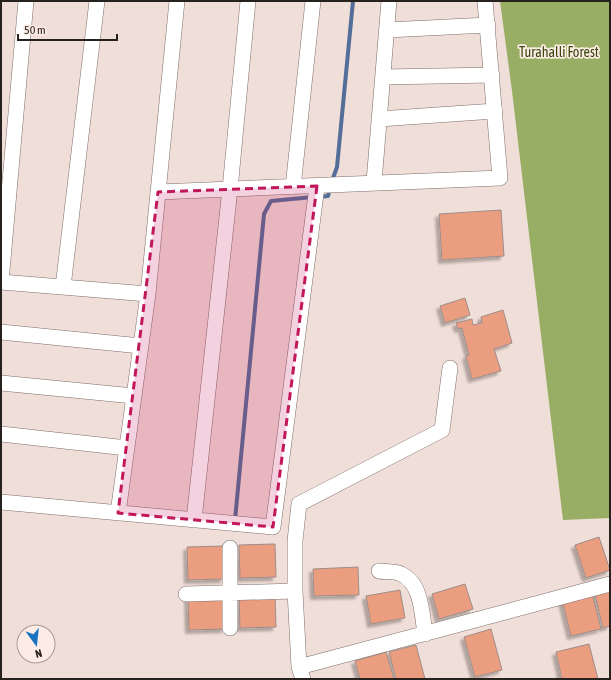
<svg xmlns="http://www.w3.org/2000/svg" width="611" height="680" font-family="'Asap Condensed',sans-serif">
<defs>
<filter id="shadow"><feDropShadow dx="-3.5" dy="3.5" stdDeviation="1" flood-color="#0004"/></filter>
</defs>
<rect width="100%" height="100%" fill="#f0ded8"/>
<!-- forest -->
<path fill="#97ae64" d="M500,1h110v517l-47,2 -51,-429z"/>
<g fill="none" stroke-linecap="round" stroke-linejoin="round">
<!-- stream -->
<path stroke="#536e98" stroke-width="4" d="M332,181l5,-14 16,-166
M319,197l9,-1 2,-8
M235,520l29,-306 7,-13 42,-4"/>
</g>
<!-- building -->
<path fill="#eb9d80" stroke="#9d8d88" filter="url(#shadow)" d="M501,210l3,46 -62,4 -3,-46z
M465,298l5,17 -25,8 -5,-17z
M503,310l9,33 -18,6 7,22 -29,8 -6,-23 3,-1 -7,-27 -4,1 -2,-6 16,-4 1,6 9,-2 -1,-6z
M599,537l11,33 -24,8 -11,-33z
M275,544l1,33 -36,1 -1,-33z
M224,546v33l-36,1 -1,-33z
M358,567l1,28 -45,1 -1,-27z
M465,584l8,25 -34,10 -7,-25z
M610,587v39l-7,2 -9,-37z
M400,590l5,28 -34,6 -5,-28z
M592,593l9,36 -30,7 -9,-36z
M275,594l1,33 -36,1 -1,-33z
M224,596l1,33 -36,1 -1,-33z
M491,629l11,41 -27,7 -11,-40z
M589,644l9,35h-36l-6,-27z
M416,645l9,34h-29l-7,-27z
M386,652l8,27h-34l-5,-18z"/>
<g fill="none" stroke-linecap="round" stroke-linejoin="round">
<defs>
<path id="minor" d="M387,30l101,-5
M383,77l109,-2
M379,119l116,-8
M374,182l15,-181
M293,187l20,-186
M158,192c114,-4 228,-10 342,-14l-15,-177
M1,282l25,-281
M1,282l147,12
M63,287l34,-286
M1,332l140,14
M1,383l133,13
M1,434l126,14
M1,502l272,25 44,-341
M118,513l30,-219 29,-293
M194,520l36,-331 18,-188
M230,548v80
M379,571c6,1 16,0 22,3 21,9 21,41 24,60
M186,594l109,-3
M299,667l311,-83
M303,679l-4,-12 -4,-76v-50l4,-37 143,-74 8,-62"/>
</defs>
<!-- minor casing -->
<use href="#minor" stroke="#7e6e69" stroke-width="16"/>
<!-- minor -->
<use href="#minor" stroke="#fff" stroke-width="15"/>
</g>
<!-- marked area -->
<path fill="#c2185b" fill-opacity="0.2" stroke="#c2185b" stroke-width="3" stroke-dasharray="8 5" stroke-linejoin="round" d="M317,186l-44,341 -155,-14 40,-321z"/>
<g text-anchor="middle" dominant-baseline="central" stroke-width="3.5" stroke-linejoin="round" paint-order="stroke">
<!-- park labels -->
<g font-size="14" fill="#36440c" stroke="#fdece5">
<text x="559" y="52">Turahalli Forest</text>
</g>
</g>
<!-- border -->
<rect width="611" height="680" fill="none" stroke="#28221f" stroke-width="4"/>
<!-- north arrow -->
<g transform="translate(36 644) rotate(165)"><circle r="19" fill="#fdece5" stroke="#a89b96"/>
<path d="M0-3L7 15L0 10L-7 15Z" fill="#1874c1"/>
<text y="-6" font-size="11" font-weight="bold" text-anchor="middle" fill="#28221f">N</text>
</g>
<!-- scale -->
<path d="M18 34v6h99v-6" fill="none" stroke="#28221f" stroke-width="2"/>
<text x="24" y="34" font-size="12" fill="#28221f" stroke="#fdece5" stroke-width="3" paint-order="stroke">50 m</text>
</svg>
